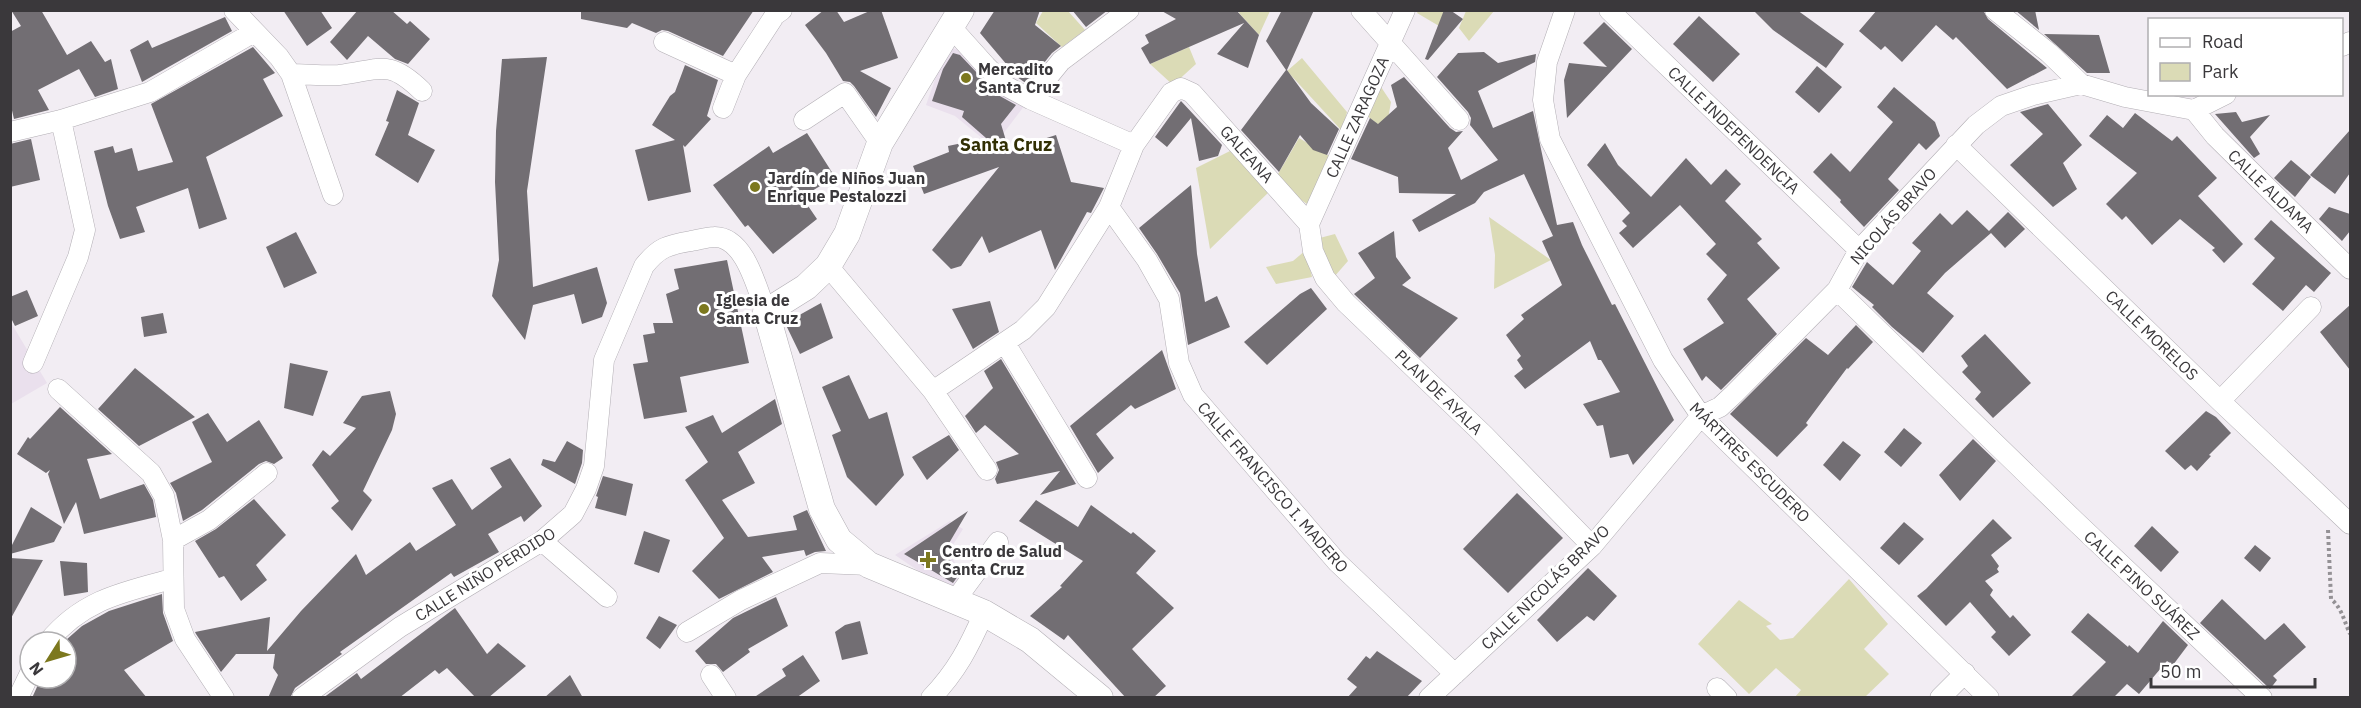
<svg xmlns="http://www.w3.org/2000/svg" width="2361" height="708" font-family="'IBM Plex Sans',sans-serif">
<rect width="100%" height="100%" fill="#f2edf3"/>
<!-- built -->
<path fill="#eae0ed" d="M946,48l21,2 58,55 -32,42 -38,-31 -29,-11z
M10,321l37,62 -36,21h-1z
M950,521l13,8 -14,22 7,14 13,8 -15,22 -59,-40z"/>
<!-- green -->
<path fill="#dbdbb6" d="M1043,11h25l17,19 -23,17 -26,-24z
M1240,11h30l-11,24 -20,-22z
M1418,11h26l-5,15 -22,-13z
M1466,11h28l-25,30 -10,-13z
M1189,47l7,17 -23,21 -23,-21z
M1302,58l45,54 -5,19 -55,-60z
M1379,84l12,18 -5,28 -19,-14z
M1299,138l32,19 -24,47 -33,-23z
M1230,151l40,40 -60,58 -14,-81z
M1489,217l62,43 -57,29 1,-34z
M1335,234l13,27 -14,16 -22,-37z
M1306,250l6,27 -36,7 -10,-17 27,-6z
M1849,579l39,45 -24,25 25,25 -24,23h-70l6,-7 -25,-22 -27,26 -51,-50 41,-44 33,24 -6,2 14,14 13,-2z"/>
<!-- building -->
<path fill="#726e73" d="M11,10h30l26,45 24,-14 14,21 6,-3 7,30 -23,8 -16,-28 -41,21 11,20 -35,9 -4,-17v-70l11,-6z
M283,10h37l12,18 -25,18z
M358,10h33l16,14 3,-3 20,18 -22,25 -13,-5 -27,-23 -21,24 -17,-18z
M581,10h173l-31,46 -55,-25 -6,-1 -6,3 -24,-10 -5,5 -46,-9z
M824,10h12l8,12 28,-12h9l17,48 -38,13 31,17 -15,29 -22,-31 -4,-4 -7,-1 -17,-28 -21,-28z
M995,10h45l-5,15 26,21 -9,7 -25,31 -20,-14 6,2 -33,-39z
M1072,10h36l-22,17z
M1160,10h76l23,25 -11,33 -31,-14 27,-31 -94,41 -9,-16 8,-5 -4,-8 31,-16z
M1282,10h32l-27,60 24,33 28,26 -12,26 -14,-5 -13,-15 -21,37 -38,-42 45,-60 -20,-29z
M1444,10h6l13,9 -35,41 -3,-1z
M1753,10h44l47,34 -18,24 -53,-38z
M1877,10h106l5,9 59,49 -40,21 -51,-52 -3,3 -17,-15 -34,37 -17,-16 -4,4 -22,-19z
M2015,10h20l4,20z
M1699,16l41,38 -27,28 -40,-38z
M225,17l7,14 -90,51 -12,-32 18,-10 4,8z
M1604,22l28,27 -65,69 -3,-38 5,-17 38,4 -24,-24z
M2044,34l55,1 11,38h-23z
M253,47l22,26 -12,6 20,37 -77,41 21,62 -28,10 -11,-41 -52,19 9,25 -25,7 -12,-33 -14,-55 19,-5 2,7 17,-5 6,23 35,-9 -22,-58z
M1484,52l14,11 38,-9 -1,8 -57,29 15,37 40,-17 24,114 16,-3 9,23 30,60 3,-1 59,116 -41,45 -5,-11 -18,4 -7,-33 -6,1 -14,-22 37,-12 -19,-32h-3l-8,-19 -65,48 -11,-13 9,-7 -6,-9 4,-4 -15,-21 18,-16 -3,-4 41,-30 -20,-44 11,-5 -29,-62 -40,18 -9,11 -56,29 -7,-12 44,-26 -57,-1 -1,-16 -47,-18 19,-41 8,6 19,-17 -6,-22 13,-8 46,51 6,4 7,-1 -15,17 13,32 37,-20 -28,-35 1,-7 -3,-6 -31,-35 21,-24z
M953,53l7,2 38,40 18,10 -15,19 9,30 5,-6 41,-13 15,47 33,6 -13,25 -4,-1 -32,58 -14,-40 -52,23 -7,-17 -21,30 -10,3 -19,-19 67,-83 -75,27 -11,-28 36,-14 -1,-6 38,-8 -24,-21 2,-6 -32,-10 11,-32z
M547,57l-20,134 6,96 64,-20 10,36 -5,14 -20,7 -8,-30 -41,11 -8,35 -33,-44 7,-36 -4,-78 1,-51 6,-72z
M685,65l33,15 -11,36 4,3 -26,28 -2,-2 8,47 -43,9 -13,-51 40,-10 -23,-15 18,-29 5,-4z
M1817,66l25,21 -23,26 -24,-21z
M1894,87l41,35 5,14 -14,14 -7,-7 -31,36 11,11 -35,37 -24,-25 1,-2 -28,-28 18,-19 19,19 43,-50 -16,-15z
M397,90l22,13 -11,32 27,15 -17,33 -43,-28 14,-33 -3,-1z
M1181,101l41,44 -4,11 -19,5 -8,-43 -24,29 -12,-10z
M2048,104l34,41 -19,18 14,26 -24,18 -43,-42 33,-31 -23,-22z
M2236,112l6,10 28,-7 -20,22 10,17 -6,4 -39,-44z
M2135,113l37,28 5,-5 40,42 -19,18 45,48 -19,19 -12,-13 3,-2 -35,-29 -28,26 -26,-29 -4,4 -16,-16 31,-31 -48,-37 18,-21 16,13z
M2350,130v43l-15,21 -25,-19z
M807,133l28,44 -33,20 15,22 -44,35 -25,-29 -3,2 -32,-42 56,-39 4,7z
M31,139l9,41 -30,7v-43z
M1605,143l13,22 33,32 35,-39 25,27 15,-16 15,15 -16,17 37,38 -5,4 23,25 -33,31 30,35 -56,56 -15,-14 -4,5 -19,-32 41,-26 -17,-24 20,-24 -21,-21 10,-10 -36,-39 -47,43 -14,-15 8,-7 -5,-5 8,-8 -43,-48z
M2291,160l20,17 -16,20 -21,-19z
M1191,185l6,69 8,48 12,-6 13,31 -42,18 -8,-52 -23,-39 -18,-26z
M2329,207l21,7v17l-8,10 -23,-22z
M1967,210l22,21 19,-19 17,17 -20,19 -14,-15 -46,40 -18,20 27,23 -31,37 -31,-26 -20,-20 2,-2 -22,-18 15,-25 26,23 28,-34 -9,-8 28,-30 12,12z
M2271,220l60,53 -17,19 -8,-7 -23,26 -31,-27 23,-26 -21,-19z
M1394,231l2,26 15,21 -9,7 56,33 -38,40 -66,-64 21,-16 -17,-25z
M296,232l21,41 -33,15 -18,-41z
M727,260l22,103 -69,14 7,35 -43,7 -11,-55 15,-2 -5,-27 12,-2 -2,-10h20l-7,-29 13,-5 -5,-20z
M1311,288l16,21 -60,56 -23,-23 56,-48z
M27,290l11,26 -23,10 -5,-10v-19z
M990,301l9,31 -26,17 -21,-40z
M821,303l12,35 -33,16 -15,-31z
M2350,305v65l-30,-38z
M163,313l4,20 -23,4 -3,-20z
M1856,325l17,17 -25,27 -1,-1 -41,55 2,2 -31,32 -47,-43 76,-76 22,17z
M1985,334l46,49 -38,35 -18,-19 6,-7 -19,-20 6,-6 -7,-10z
M1162,350l14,39 -41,20 -4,-4 -35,29 18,24 -16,15 -28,-47z
M1001,359l75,125 -36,11 20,-24 -63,13 -2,-5 4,-9 -3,-8 23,-8 -34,-29 -9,8 -11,-17 28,-28 -9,-17z
M290,363l38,8 -15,45 -29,-8z
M135,368l60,49 -56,29 -41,-37z
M849,375l20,44 18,-7 17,63 -28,31 -29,-29 -15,-42 9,-4 -19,-44z
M390,391l6,23 -4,16 -29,61 9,9 -20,31 -21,-23 8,-7 -27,-36 11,-15 7,6 26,-28 -13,-5 19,-27z
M775,399l7,25 -44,28 17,31 -33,17 26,37 49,-7 -4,-14 14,-6 19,41 -11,1 -9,4 -2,-6 -42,7 11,15 -54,27 -27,-28 32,-33 -39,-58 23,-18 -23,-35 28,-12 9,18z
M60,407l52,47 -25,5 13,40 44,-15 9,16 3,17 -72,17 -8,-32 -12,22 -16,-50 2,-4 -4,3 -29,-19 11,-17 2,2z
M2206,411l10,6 15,16 -22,22 2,1 -14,15 -6,-6 -6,5 -20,-19z
M208,413l19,29 32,-22 24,38 -9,6 -8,-3 -7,3 -57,46 -19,11 -7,-28 -6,-10 42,-21 -20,-40z
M1904,428l18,15 -21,24 -17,-15z
M949,435l10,15 -32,30 -15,-23z
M1973,439l23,22 -36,40 -21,-26z
M567,441l16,9 -1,13 -7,21 -34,-19 2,-6 12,3z
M1843,441l18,14 -21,26 -17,-16z
M510,458l32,48 -18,16 -3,-6 -33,18 11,18 -45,25 -3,-4 -111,79 2,2 -47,34 -5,10h-22l10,-23 -5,-7 2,-14h-39l-15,18 -25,-38 -1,-2 75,-15 -3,34 34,-40 55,-57 10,21 44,-33 6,9 40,-26 -24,-37 20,-9 20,31 30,-23 -12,-19z
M603,476l30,8 -7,32 -31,-8 3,-11 -2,-1z
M1517,493l46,45 -55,55 -45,-44z
M254,499l32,36 -30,30 11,15 -26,21 -17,-25 -5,2 -24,-37 21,-12z
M1036,500l42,27 13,-22 40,29 2,-2 23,19 -20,22 38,35 -42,41 34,37 -13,12h-27l-58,-63 -4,5 -34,-24 32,-29 -2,-1 23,-25 -64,-40z
M31,507l31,20 -8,15 -44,12v-5z
M968,511l-23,39 13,26 -5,7 -49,-29z
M1993,519l19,19 -21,17 8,11 -2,3 2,3 -14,9 8,9 -3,5 20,23 3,-3 18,20 -22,21 -18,-19 5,-5 -26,-30 -24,24 -29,-30 9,-7z
M1904,522l20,17 -25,26 -19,-17z
M2152,526l27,26 -18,20 -27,-26z
M644,531l26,9 -11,33 -25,-9z
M2255,545l16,13 -11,14 -16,-14z
M10,558l33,2 -33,60z
M60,561l27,2 1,29 -24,4z
M1588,568l29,28 -23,25 -7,-5 -30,26 -20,-22z
M162,594l1,19 10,28 -49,29 23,28h-115l9,-20h25v-38l16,-14 27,-15z
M776,597l12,29 -40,23 2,3 -27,20 -7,-8h-10l-11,-13 38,-33z
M2222,599l43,41 19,-17 22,24 -33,29 4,4 -7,9 -70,-66z
M455,608l32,46 11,-11 28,23 -38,32h-12l-29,-30 -8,6 -4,-4 -36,28h-76l34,-25 4,6z
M2088,613l40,34 1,-2 9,8 25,-32 25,24 -15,20 -6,-4 -28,33 -12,-10 -14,14h-43l36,-36 -35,-30z
M659,616l18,9 -17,24 -14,-11z
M860,621l8,33 -26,6 -7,-28 10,-7z
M1377,651l45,30 -16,17h-59l10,-11 -10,-8 19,-23 4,3z
M803,655l17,26 -24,17h-43l33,-22 -4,-7z
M570,675l13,23h-39z"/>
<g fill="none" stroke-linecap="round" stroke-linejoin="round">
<defs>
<path id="minor" d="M234,10l45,47 12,17 42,121
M1361,10l98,110
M1565,10l-18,52 -4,38 7,39 113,221 38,56 288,282
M1609,10l250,240
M1995,10l54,43 32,31
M951,27l35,39 20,20 24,13 104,46
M664,42l72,33
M2342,46l8,-4
M291,74c16,0 33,2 48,1 41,-5 49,-17 83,16
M1030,99l31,-38 68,-51
M723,108l13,-33 39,-60 7,-5
M2194,110l21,26 135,133
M804,120l41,-27 35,50
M10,132l51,-12 89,-28 104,-60
M1956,145l264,256 130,123
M1109,207l38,53 22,39 10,64 14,32 144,167 118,112
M1309,224l4,27 12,27 21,25 138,132 108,111
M1309,224l96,-214
M828,266l105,125 54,79
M1837,290l238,231 187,177
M1005,343l82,135
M33,363l45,-106 7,-27 -24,-110
M58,389l93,84 13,23 9,44 1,69 11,30 39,59
M933,391l90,-61 23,-23 63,-100 25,-62 37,-52 10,-5 11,5 117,131
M2220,401l91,-94
M173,540l36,-20 58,-47
M542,541l65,56
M954,602l44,-60
M687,632l54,-32 79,-37 49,2
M48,642c34,-42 75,-50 124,-63
M711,675l15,23
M1717,688l10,10
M18,698l12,-25
M302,698l98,-71 142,-86 31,-27 13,-25 8,-23 10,-106 40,-94c15,-19 24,-21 47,-25 7,-1 16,-4 23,-4 31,-1 43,52 52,75
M931,698c26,-27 38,-51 53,-85
M1429,698l163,-152 109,-130 19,-9 14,-13 103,-104 22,-40 117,-125 25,-19 32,-11 48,-11 44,13 69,13 32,-16
M1940,698l25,-25"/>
<path id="tertiary" d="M961,10l-81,133 -33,91 -19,32 -22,21 -40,25 56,197 17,31 30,25 115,48 46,27 70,58"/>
</defs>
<!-- minor casing -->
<use href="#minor" stroke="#b2aeb4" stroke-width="21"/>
<!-- tertiary casing -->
<use href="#tertiary" stroke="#b2aeb4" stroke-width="27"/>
<!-- path -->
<path stroke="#949195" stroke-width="4" stroke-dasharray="3 3" stroke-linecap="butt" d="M2328,530l3,69c11,9 13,22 19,35"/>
<!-- minor -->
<use href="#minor" stroke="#fff" stroke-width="20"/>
<!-- tertiary -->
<use href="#tertiary" stroke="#fff" stroke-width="26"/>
</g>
<!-- markers -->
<g fill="#7c781e" stroke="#fff" stroke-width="2">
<circle cx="966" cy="78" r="6"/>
<circle cx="755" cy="187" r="6"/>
<circle cx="704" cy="309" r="6"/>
<path d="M925 551h6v6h6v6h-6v6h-6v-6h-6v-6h6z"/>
</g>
<g text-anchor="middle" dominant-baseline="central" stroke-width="6" stroke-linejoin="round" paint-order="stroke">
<!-- poi labels -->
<g font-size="16" font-weight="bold" fill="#3a383b" stroke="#fff" text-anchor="start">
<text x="978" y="69">Mercadito<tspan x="978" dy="18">Santa Cruz</tspan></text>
<text x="767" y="178">Jardín de Niños Juan<tspan x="767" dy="18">Enrique Pestalozzi</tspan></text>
<text x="716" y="300">Iglesia de<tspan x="716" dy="18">Santa Cruz</tspan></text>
<text x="942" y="551">Centro de Salud<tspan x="942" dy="18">Santa Cruz</tspan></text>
</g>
<!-- street labels -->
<g font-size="16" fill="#3a383b" stroke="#fff">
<text transform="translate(1357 117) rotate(-66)">CALLE ZARAGOZA</text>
<text transform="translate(1734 130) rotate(44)">CALLE INDEPENDENCIA</text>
<text transform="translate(1247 154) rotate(48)">GALEANA</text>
<text transform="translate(2271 191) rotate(44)">CALLE ALDAMA</text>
<text transform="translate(1893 216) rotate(-49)">NICOLÁS BRAVO</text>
<text transform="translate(2152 335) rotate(44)">CALLE MORELOS</text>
<text transform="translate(1439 392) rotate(44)">PLAN DE AYALA</text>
<text transform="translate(1750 462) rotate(45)">MÁRTIRES ESCUDERO</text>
<text transform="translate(1273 487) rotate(49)">CALLE FRANCISCO I. MADERO</text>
<text transform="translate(485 574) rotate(-32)">CALLE NIÑO PERDIDO</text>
<text transform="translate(2142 585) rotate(43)">CALLE PINO SUÁREZ</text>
<text transform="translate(1545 587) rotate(-44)">CALLE NICOLÁS BRAVO</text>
</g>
<!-- neighbourhood labels -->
<g font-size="18" font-weight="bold" fill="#312f04" stroke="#fff">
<text x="1006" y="144">Santa Cruz</text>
</g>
</g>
<!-- border -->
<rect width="2361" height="708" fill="none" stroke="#3a383b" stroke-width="24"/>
<!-- legend -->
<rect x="2148" y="18" width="195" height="78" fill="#ffffff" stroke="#b0afb1" stroke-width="1.5"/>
<rect x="2160" y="38" width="30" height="9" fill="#ffffff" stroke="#b0afb1" stroke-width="1.5"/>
<text x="2202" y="48" font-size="18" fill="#3a383b">Road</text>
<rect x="2160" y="63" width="30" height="18" fill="#dbdbb6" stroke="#b0afb1" stroke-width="1.5"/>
<text x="2202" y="78" font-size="18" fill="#3a383b">Park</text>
<!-- north arrow -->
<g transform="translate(48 660) rotate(233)"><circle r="28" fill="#ffffff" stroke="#b0afb1" stroke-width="1.5"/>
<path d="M0-4.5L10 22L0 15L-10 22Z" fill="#7c781e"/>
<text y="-9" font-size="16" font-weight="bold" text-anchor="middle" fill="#3a383b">N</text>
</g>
<!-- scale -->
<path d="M2151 678v9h164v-9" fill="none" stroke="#3a383b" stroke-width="3"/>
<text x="2160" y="678" font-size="18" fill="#3a383b" stroke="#ffffff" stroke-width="4.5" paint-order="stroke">50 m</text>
</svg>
